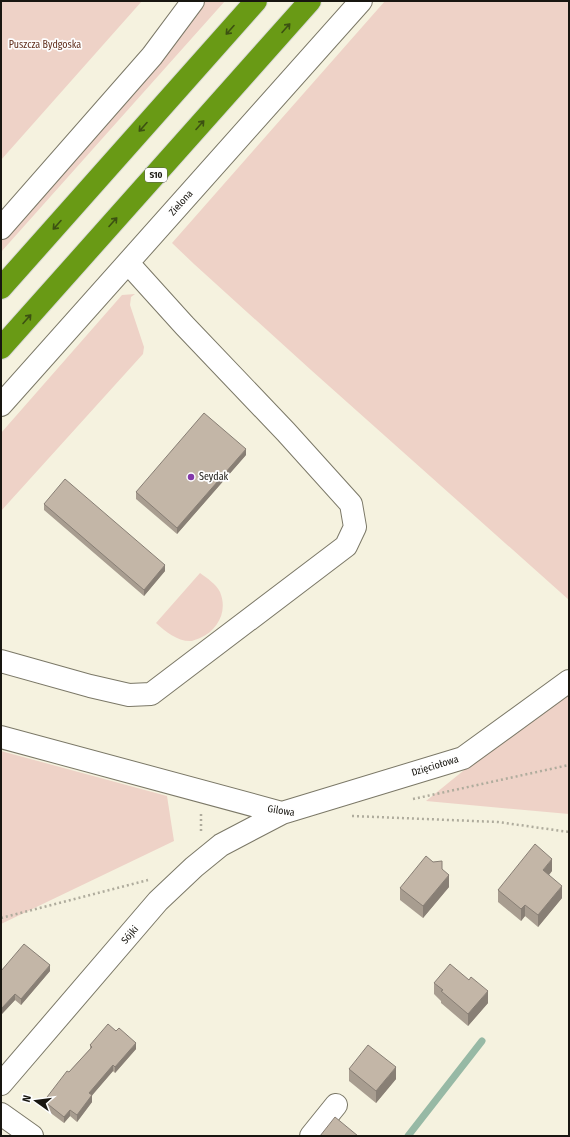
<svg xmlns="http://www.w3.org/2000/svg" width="570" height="1137" font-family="'Fira Sans Condensed',sans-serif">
<rect width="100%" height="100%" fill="#f5f2df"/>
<!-- green -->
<path fill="#eed2c7" d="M1,1h141l-141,159z
M204,1h6l2,1 1,-1h12l-224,251v-13l163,-182z
M385,1h184v599l-258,-230 -117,-106 -22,-21z
M135,294l-4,3 -1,8 14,42 -1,7 -142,157v-78l121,-138z
M200,573c7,5 16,11 20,19 8,19 -2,38 -20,46 -2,1 -6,2 -8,3 -14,1 -26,-9 -36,-18z
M569,685v129l-143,-13z
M1,751l166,45 7,45 -173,83z"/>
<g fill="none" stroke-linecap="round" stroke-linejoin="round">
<!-- stream -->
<path stroke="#97b9a5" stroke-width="7" d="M408,1136l74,-95"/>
<defs>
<path id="minor" d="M1,228l151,-172 41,-55
M1,405l360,-404
M1,661l89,25 39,9 22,-1 195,-148 9,-19 -4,-23 -65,-72 -102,-107 -56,-62
M1,737l281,76
M1,1084l157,-183 36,-34 27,-22 61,-32 181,-55 106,-77
M1,1114l31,22
M311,1136l25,-31"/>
<path id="highway" d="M1,288l255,-287
M1,348l309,-347"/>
</defs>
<!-- minor casing -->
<use href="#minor" stroke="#7b7867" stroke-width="24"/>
<!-- highway casing -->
<use href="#highway" stroke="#dadad9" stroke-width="24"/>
<!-- path -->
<path stroke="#afac9d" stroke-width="2.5" stroke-dasharray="2 3" stroke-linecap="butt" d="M413,799l156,-34
M201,814v17
M352,816l146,6 71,10
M1,918l147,-38"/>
<!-- minor -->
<use href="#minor" stroke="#fff" stroke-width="22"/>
<!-- highway -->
<use href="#highway" stroke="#699a15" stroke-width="22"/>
</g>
<!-- wall -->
<path fill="#a89d90" d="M246,455l-69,79 -41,-35v-7z
M44,504l121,67 -21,25 -100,-86z
M442,869l7,18 -26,31 -23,-18v-12z
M552,871l-3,4 13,23 -24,29 -13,-11 -4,5 -23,-19v-12z
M1,971h49l-29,34 -6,-5 -14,15z
M434,983l54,20 -20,23 -27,-23v-2l-7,-7z
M90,1045l46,4 -21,24 -2,-2 -21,24v7l-15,20 -7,-6 -6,7 -20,-15v-7l25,-29 21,-23z
M349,1069l47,10 -20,24 -27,-22z"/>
<!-- shaded-wall -->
<path fill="#887f75" d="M246,449v6l-69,79v-6z
M165,565v6l-21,25v-6z
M552,859v12l-9,11v-12z
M449,875v12l-26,31v-12z
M562,886v12l-24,29v-12z
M525,905v11l-4,5v-12z
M50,965v6l-29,34v-6z
M488,991v12l-20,23v-12z
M15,994v6l-14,15v-6z
M136,1043v6l-21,24v-6z
M113,1065v6l-24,28v-6z
M396,1067v12l-20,24v-12z
M92,1095v7l-15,20v-7z
M70,1110v6l-6,7v-6z"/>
<!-- building -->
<path fill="#c3b6a7" stroke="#887f75" d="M204,413l42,36 -69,79 -41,-36z
M65,479l100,86 -21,25 -100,-86z
M535,844l17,15 -9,11 19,16 -24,29 -13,-10 -4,4 -23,-19z
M426,856l7,6 9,-1v8l7,6 -26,31 -23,-18z
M24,944l26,21 -29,34 -6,-5 -14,15v-38z
M450,964l19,16 2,-3 17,14 -20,23 -27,-23 2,-1 -9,-7z
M108,1024l8,7 3,-3 17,15 -21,24 -2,-2 -24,28 3,2 -15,20 -7,-5 -6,7 -20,-16 23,-30 2,1 23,-25 -2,-2z
M368,1045l28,22 -20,24 -27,-22z
M335,1117l23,19h-38z"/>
<!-- one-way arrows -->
<defs><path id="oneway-shaft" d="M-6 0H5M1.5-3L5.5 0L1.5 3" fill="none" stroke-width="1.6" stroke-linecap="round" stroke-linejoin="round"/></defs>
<g stroke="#3c5112">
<use href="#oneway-shaft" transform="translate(286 28) rotate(-48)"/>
<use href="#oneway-shaft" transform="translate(230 30) rotate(132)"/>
<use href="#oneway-shaft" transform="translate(200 125) rotate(-48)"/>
<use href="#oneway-shaft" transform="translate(143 127) rotate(132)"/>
<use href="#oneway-shaft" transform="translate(113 222) rotate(-48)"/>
<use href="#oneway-shaft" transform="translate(57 225) rotate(132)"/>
<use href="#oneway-shaft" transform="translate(27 319) rotate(-48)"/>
</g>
<!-- markers -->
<circle fill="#8338aa" stroke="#fefefe" stroke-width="1.5" cx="191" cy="477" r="4"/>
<g text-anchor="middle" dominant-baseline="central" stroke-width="3.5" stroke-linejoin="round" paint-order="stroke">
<!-- shield labels -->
<rect fill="#fefefe" stroke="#5d5c57" stroke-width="1" x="145" y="168" width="22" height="14" rx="3"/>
<g font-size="9" font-weight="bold" fill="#181610">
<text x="156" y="175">S10</text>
</g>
<!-- park labels -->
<g font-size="10" fill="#612f1d" stroke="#fefefe">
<text x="45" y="45">Puszcza Bydgoska</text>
</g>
<!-- street labels -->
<g font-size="10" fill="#181610" stroke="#fefefe">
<text transform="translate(181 203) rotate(-48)">Zielona</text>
<text transform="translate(435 766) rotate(-17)">Dzięciołowa</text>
<text transform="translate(281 811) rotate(9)">Gilowa</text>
<text transform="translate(130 935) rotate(-49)">Sójki</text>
</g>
<!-- poi labels -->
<g font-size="10" fill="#181610" stroke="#fefefe" text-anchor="start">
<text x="199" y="477">Seydak</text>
</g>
</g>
<!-- border -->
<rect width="570" height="1137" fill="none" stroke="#181610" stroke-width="4"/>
<!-- north arrow -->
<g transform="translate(36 1101) rotate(284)" stroke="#fefefe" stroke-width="3" paint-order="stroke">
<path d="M0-3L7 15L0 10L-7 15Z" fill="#181610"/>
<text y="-6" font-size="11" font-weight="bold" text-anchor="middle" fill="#181610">N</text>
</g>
</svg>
